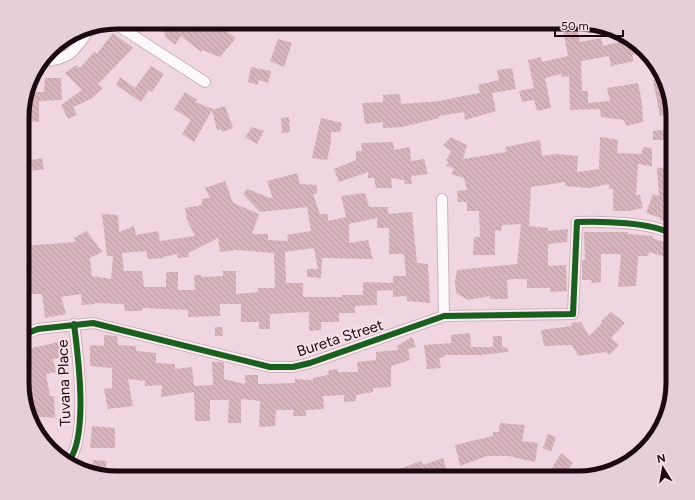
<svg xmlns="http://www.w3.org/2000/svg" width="695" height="500" font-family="Figtree,sans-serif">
<defs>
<pattern id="building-back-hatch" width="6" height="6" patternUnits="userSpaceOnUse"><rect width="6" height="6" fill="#d8b4bc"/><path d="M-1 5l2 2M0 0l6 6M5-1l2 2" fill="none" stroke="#b999a1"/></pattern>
</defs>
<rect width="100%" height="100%" fill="#f0d6e0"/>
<!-- building -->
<path fill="url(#building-back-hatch)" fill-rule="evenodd" d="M157,26h62l17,12 -16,19 -18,-7 -1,2 -20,-16 -6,9 -11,-9 2,-2z
M577,28l3,14 21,-4 2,8 16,-4 14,-1 11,11 -12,3 2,6 -23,5 -2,-10 -28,5 1,30h6v12l22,-2 -3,-13 31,-5 4,20 1,19 -17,4 -2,-6 -23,-3 -1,-8 -30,1 -1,-34 -7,1 -1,-3 -16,4 6,30 -14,3 -3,-11 -12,2 -3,-11 15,-3 -6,-28 13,-3 1,5 26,-6 -5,-25z
M113,33l20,15 -35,36 5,4 -12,11 -18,8 4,8 -9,4 -7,-14 21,-15 -17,-17 11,-8 4,3 14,-16 3,2z
M278,39l14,4 -8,24 -14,-6z
M151,66l13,8 -12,18 -3,-2 -8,12 -25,-17 4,-8 15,11z
M251,67l20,4 -3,12 -9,-3 -2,5 -9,-3z
M512,68l4,21 -24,4 4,18 -31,9 -1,-8 -25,4v2l-37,9 -19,1v-6l-18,2 -3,-21 21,-1v-7l17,-1 1,10 39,-3 18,-4 22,-4 -2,-8 21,-5 -2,-10z
M45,78h16l1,22 -23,1v21l-15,-1 1,-21 2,-8h17z
M664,79l9,32v35l-7,1 -2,-7h-11v-9l16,-2 -3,-15 -6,2 -7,-36z
M185,92l12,8 -2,2 18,7 -1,1 13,-4 8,22 -11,4 -1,-3 -4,1 -5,-20 -18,32 -12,-8 9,-14 -17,-11z
M289,117l1,15 -8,1 -1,-15z
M321,118l21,5 -2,9h-9v10l-4,18 -15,-2z
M252,127l12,4 -7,13 -12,-7z
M451,137l16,8 -4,14 43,-7 -1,-5 35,-7 2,16 15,-2 21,2 -1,16 22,-3 1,-32 18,3 -1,13 25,1 1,-7 9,1v18l-14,-2 -2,31h4l3,13 -14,3h-16v-22h-4v-5l-20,4 -24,-2v-4l-34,5 -2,39 19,2v3l20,-2 -1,13 -19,2v22l18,-1 1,26 -17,1v-4h-23v-9h-16l-4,1 1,19h-18v-3l-22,4 -12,-7 -1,-12 2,-11 60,-6 4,-40 -19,1 -1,6 -6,-1v25h-22l1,-18h6l-1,-26h-12v-9h-9l-1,-11 10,-1 -3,-12 -13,-4 3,-5 -8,-4 3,-3 -3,-1 5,-10 -8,-6z
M393,142l1,8 16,-3 1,14 13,-2 4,15 -17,2 1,8h-7l-1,-4 -13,-2 1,10h-16l-2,-10h-6v-6l-29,10 -5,-13 22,-9v-9h6l-1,-8z
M42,158l2,11 -11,2 -2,-11z
M673,167v52l-2,5 -11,-4 1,-2 -15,-5 7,-19 6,2 -2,-28z
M297,173l3,11 17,1v9h-4l7,20h8v7l18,-4 -5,-21 24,-3 4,14h19v7l24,-2 5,51 11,1 2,39 -23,-2v-4l-2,-1 -12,1v-7l-16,1v14l-22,1v7h-16v9h-18v8l-12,1v-19l-39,2v15h-11v-7h-18v-18h-21v12l-32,1v-7l-46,-2v3h-17l-1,-7 -30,-1v1l-12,1 -1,-11 -20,3 5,17 -21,4 -3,-24h-19v-48l53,-4 -2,-4 13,-7 15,21 -12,6 2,18 19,3 2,-23h-6l-5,-42 16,1 1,17 15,-6 2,9 22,-4 2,10 35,-5 -8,-16 -2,-12 17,-3v-6l8,-1 -5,-10 20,-7 8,22 26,11 -7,20h16v6l20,1 -1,-6 24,-4 -4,-24 -47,5 -17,-18 4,-5 26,10 -6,-18zM377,218v10h12v26h15l2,22h-13v7l-30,-1v13h-21v2h-39v-14h-17l-1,-31 29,-4 4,21h-11v8l14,1 1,-20 51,1 -5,-19 -19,3v-19zM218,238l2,14 17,-2 37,3 1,35h-17v4l-22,2v-23h-13v5l-21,1v-2h-8l1,15h-17v-18h-12v15h-22l-2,-16h-18l-2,-18 24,-2 2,8 16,-1 -1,-1 14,-3 1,4 11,-1 -1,-4z
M584,232h44v2l25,2 -1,2 21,7v10l-2,4 -22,-7 -1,4h-10l-2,30 -18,1 3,-33h-20v28l-9,1 -1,-3h-9v-20h3z
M611,312l14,11 -14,15 8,7 -10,10 -3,-3 -28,4 -6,-11 -28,1 -3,-16 31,-4 -1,-3 10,-1 8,14 13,-13 -1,-2z
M215,327h7l1,9h-8z
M470,333l1,14h22v-11h9v11l6,1v4l-28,3h-35v2l-6,1 2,10 -14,1 -3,-24 27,-2v-8z
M104,335l13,1 1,9 18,1v5l20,2v10l19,1v5l17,-2 2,19 19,-1 -1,-23h12v17l21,5v-9h13v9l37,-1v-4l18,1v-2l15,-3 1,-5 9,-1v3h20l-1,-10 19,-2v-8l22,-2 -1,-4 15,-9 4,10 -8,2 2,11 -19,6v21l-18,1v4l-17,3v6l-12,1v-7l-21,1 1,13 -18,1v6h-13l1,-6h-18l-1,16 -16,1 1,-26 -19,-2v24h-13l1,-23h-19v21h-15l-1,-29 -33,5 1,-12 -17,1v-5l-17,-2 5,27 -25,3 -4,-20 8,-1v-20l-22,-2v-21l14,1z
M59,342l4,15 -10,2 3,13 -10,2 4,22h4l1,22 -25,-2 -4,-11 1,-11h5l-9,-44z
M500,423l25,2 -3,16 16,2 -3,19 -26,-6h-22l-27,10 -5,-21 38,-9v-4h6z
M92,426l23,2v20h-25z
M548,434l8,3 -5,15 -8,-4z
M561,453l12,10 -11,14 -11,-7z
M443,458l5,17 -12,3h-41l-4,-6 30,-11 2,4z
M93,460l14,1 -3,14 -13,-5z"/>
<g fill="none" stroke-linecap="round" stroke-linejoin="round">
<defs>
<path id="minor" d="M120,27l85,55
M42,61c30,-1 33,-11 49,-34
M442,199l2,117
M23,335l15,-6 55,-6 177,44h23l17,-4 134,-47 129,-2 4,-92c23,-1 77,0 96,13
M68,462c21,-24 10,-107 6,-138"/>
<path id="major" d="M488,478h25"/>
</defs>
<!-- minor casing -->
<use href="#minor" stroke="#c9b3bc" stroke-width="12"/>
<!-- major casing -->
<use href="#major" stroke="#c9b3bc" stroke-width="14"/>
<!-- minor -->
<use href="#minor" stroke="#fdf9fa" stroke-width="10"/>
<!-- major -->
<use href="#major" stroke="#fdf9fa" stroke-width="13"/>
<defs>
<path id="cycleway" d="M23,335l15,-6 55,-6 177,44h23l17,-4 134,-47 129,-2 4,-92c23,-1 77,0 96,13
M68,462c21,-24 10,-107 6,-138"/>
</defs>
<!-- cycleway casing -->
<use href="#cycleway" stroke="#f8e0e9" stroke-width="8"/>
<!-- cycleway -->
<use href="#cycleway" stroke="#1b5e20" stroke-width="6"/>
</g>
<g text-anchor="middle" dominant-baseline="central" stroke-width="4" stroke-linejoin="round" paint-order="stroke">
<!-- street labels -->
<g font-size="15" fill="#1c0912" stroke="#f8e0e9">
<text transform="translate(340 338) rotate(-18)">Bureta Street</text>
<text transform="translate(64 383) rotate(-92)">Tuvana Place</text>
</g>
</g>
<!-- crop -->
<path d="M0 0H695V500H0ZM117 29H578A88 88 0 0 1 666 117V383A88 88 0 0 1 578 471H117A88 88 0 0 1 29 383V117A88 88 0 0 1 117 29Z" fill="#e6cfd8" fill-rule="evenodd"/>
<path fill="none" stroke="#1c0912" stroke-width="5" d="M117 29H578A88 88 0 0 1 666 117V383A88 88 0 0 1 578 471H117A88 88 0 0 1 29 383V117A88 88 0 0 1 117 29Z"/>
<!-- north arrow -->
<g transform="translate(663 468) rotate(349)" stroke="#f8e0e9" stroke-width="3" paint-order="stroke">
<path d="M0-3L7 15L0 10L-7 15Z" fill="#1c0912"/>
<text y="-6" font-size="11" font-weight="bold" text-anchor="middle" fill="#1c0912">N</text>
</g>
<!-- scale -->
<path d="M555 30v6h68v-6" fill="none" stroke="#1c0912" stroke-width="2"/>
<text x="561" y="30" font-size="12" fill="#1c0912" stroke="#f8e0e9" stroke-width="3" paint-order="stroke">50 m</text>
</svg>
